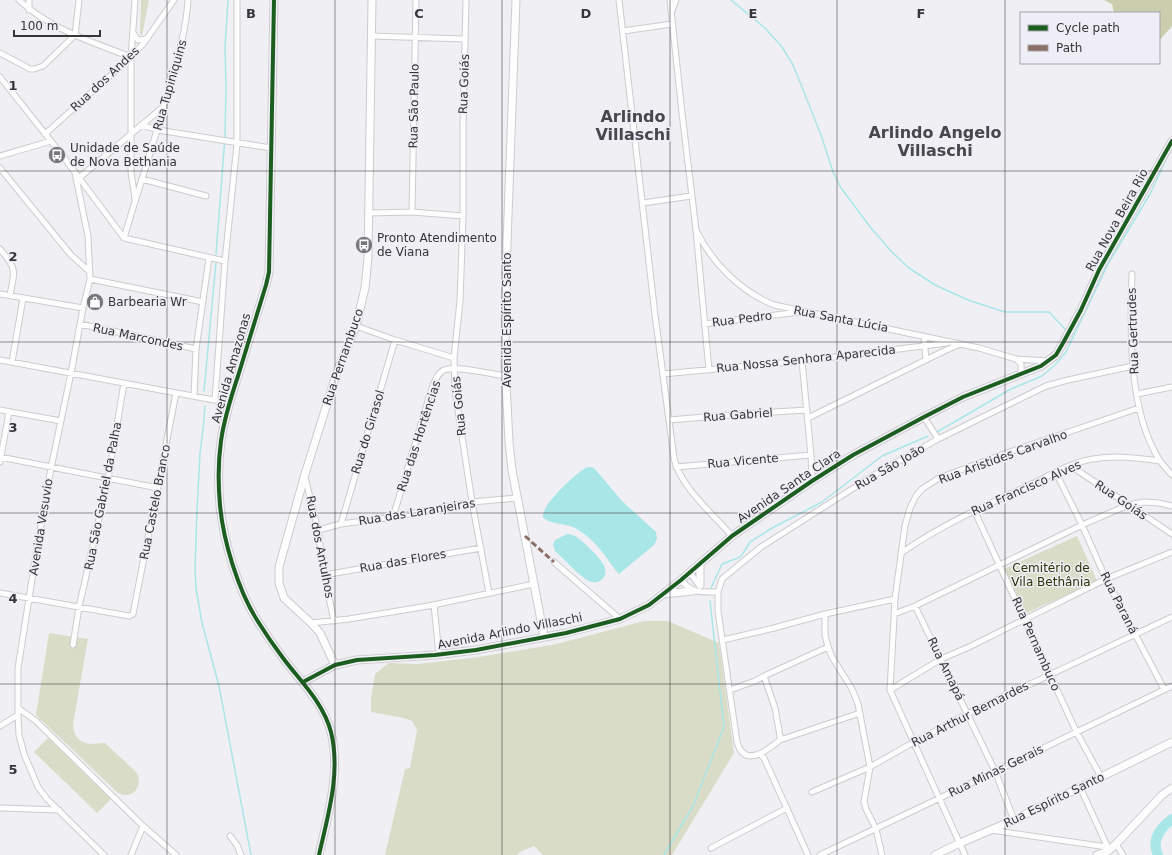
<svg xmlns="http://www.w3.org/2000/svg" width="1172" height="855" font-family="'DejaVu Sans',sans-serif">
<rect width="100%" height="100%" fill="#f0f0f4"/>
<!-- green -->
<path fill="#d9dcc6" d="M141,0h8l-7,36 -2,-3z
M1077,536l20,45 -73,33 -20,-45z
M644,621h24l51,22 15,110 -62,102h-129l-9,-9 -14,6 -3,3h-132l20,-86 5,-1 7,-38 -5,-9 -8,-3 -33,-6v-13l4,-25 14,-11 29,1 61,-7 78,-13z
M49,633l39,6 -15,85c1,21 16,21 32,19l31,29c9,14 -5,30 -19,20l-81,-77z
M48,738l63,61 -14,14 -63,-61z"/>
<!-- forest -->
<path fill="#cbcead" d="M1104,0h68v26l-13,15v-28h-45l-2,-9z"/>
<!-- water -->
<path fill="#a9e6e7" d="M587,467h4l4,2 27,32 34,31 1,7 -3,6 -35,29c-5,-5 -7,-9 -11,-14 -7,-11 -19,-24 -31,-31 -9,-6 -28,-4 -34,-12 -2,-12 33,-44 44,-50z
M567,534c3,0 6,1 8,2 7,4 29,25 30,32 3,11 -9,18 -18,12 -11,-7 -22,-20 -32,-29l-2,-6 2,-5z"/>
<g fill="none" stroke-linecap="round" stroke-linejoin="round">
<!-- stream -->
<path stroke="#a9e6e7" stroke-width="1.5" d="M731,0l35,29 16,18 11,18 9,22 19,48 12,37 8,16 30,40 20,23 18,17 26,17 33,15 37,12h44l17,18
M216,254l9,-117 1,-50 -1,-40 3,-47
M204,391l12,-129
M205,406l-2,24 -3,23 -3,57 -2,59 1,19 6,35 17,63 32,169
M937,432l74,-43 31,-13 13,-11 11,-13 42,-88 42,-70 20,-43
M711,588l11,-24 16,-6 4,-3 8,-13 22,-14 50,-26 60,-46 46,-20
M664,855l29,-49 31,-79 -14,-126"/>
<!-- river -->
<path stroke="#a9e6e7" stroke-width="10" d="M1158,855c-7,-15 2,-27 14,-36"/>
<defs>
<path id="street" d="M19,0c29,28 75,43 112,57
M466,0l-3,127v89l-3,85 -6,57 1,32 17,112 17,91
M619,0l36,315 19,143c6,29 39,56 58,78
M670,0l12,113 14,117 13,140
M29,10v-10
M672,11l4,-11
M623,31l49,-7
M133,33l5,7 8,-1
M371,36l94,3
M0,53l30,16h4l9,-3 32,-31 4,-35
M0,77l62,78 62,83 101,23
M141,125l17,5 113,18
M45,134l86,-77 12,-13 31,-44
M0,156l51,-15
M0,168l71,87 19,17
M75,173l13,63 2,43 -7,29 -12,65 -20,95 -14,80 -19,120v47l1,20 5,19 14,33 9,12 57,56
M79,178l84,-71
M142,179l64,17
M135,199l-4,-27v-115l4,-57
M643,203l48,-7
M412,212l4,-212
M368,213l44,-1 51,4
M696,230c16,33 44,61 78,75l205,43 37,11 32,2
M124,238c14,-48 30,-95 43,-143 9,-32 19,-62 21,-95
M0,249c17,20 15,21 10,46
M1132,274c-2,58 -4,137 28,187 4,5 8,10 12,14
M90,279l113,23
M0,294l83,14
M80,324l116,25
M704,324l95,-12
M356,326l39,14 59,18
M924,336l2,24
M1016,359l5,5v10
M0,360l230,43
M802,361l9,94 1,26
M12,362l11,-64
M663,374l139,-13 145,-18
M1137,394l35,-7
M194,396l2,-47 13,-91
M215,399l10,-138 12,-117v-144
M0,410l61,11
M924,417l14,22
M808,418l132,-65 20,-9
M669,420l72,-6 66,-4
M0,457l158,31
M0,462l9,-50
M1071,466l101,68
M676,467l135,-12
M1056,473l26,52 24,54 58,110
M305,477l13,53 6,45 10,46
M974,510l102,221 25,46
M393,517l38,-126c3,-7 5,-17 13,-21 12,-5 47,4 61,6
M341,524l54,-184
M318,530l23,-6 52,-7 79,-15 45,-4
M901,553c42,-29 87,-49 133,-70 18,-9 39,-21 59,-24 23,-4 45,-1 67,2
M554,562l66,57
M690,573l10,13
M324,575l157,-27
M681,580c12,14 19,12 37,12
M0,593l129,23 4,-2 43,-221
M434,605l5,50
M915,606l80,165 19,49
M825,614v21l3,12 4,10 20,32 6,15 12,63 -6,35 2,7 10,20 6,26
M894,614l21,-8 167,-81 46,-20 16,-3 15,1 13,3
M311,623l38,-4 79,-13 106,-22
M723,640l51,-12 51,-14 70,-15
M73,645l6,-38 29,-128 16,-96
M764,676l64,-29
M730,690l25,-9 9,-5 11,32 5,28v4c-13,10 -35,29 -43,2l-19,-131v-19l4,-13 39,-32 113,-72 64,-36 108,-53 22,-6 65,-14
M890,690l51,-31 28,-12 137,-68 66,-27
M18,708l18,13 107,105
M0,726l18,-11
M780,740l80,-27
M760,754l4,4 44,97
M1080,787l28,61
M812,792l58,-25 44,-25 53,-28 205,-97
M0,808l59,2
M991,830l116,17
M230,836l7,9 4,10
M1116,844l7,11
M711,848l76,-40
M131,855l12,-29 33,29
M820,855l120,-57 232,-112
M965,855l-75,-165 5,-91 10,-73 5,-18 6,-12 6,-7 17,-11 62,-23 138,-47"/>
<path id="secondary" d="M274,0l-5,272 -3,13c-9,30 -19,61 -28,91 -7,21 -14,43 -17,65 -3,21 -3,42 -1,64 3,35 18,85 37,115 8,13 17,26 26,38 17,23 40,44 48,74 10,41 -3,83 -12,123
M516,0l-9,243 -2,121 4,78 3,28 32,166
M700,585v-21
M663,594l30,-3
M335,665l-15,-32 -9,-10 -27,-25 -5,-15v-16l26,-93 32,-102 19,-46 9,-38 3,-30 4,-258
M303,682l32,-17 22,-5 78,-5 41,-5 90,-17 54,-14 29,-14 32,-25 51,-44 80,-55 41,-26 71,-38 39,-20 78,-31 15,-11 7,-12 18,-33 18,-40 73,-129
M935,855l25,-12 54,-23 158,-78
M1097,855l11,-4 8,-7 46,-49 10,-7"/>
</defs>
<!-- street casing -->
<use href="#street" stroke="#cccccf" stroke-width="7"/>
<!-- secondary casing -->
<use href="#secondary" stroke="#cccccf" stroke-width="9"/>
<!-- street -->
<use href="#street" stroke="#fdfdfd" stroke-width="5"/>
<!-- secondary -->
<use href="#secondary" stroke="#fdfdfd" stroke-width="7"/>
<!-- quiet -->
<path stroke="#8d6e63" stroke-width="3" stroke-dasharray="6 3" stroke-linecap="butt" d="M525,536l29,26"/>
<defs>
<path id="cycleway" d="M274,0l-5,272 -3,13c-9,30 -19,61 -28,91 -7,21 -14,43 -17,65 -3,21 -3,42 -1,64 3,35 18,85 37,115 8,13 17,26 26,38 17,23 40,44 48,74 10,41 -3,83 -12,123
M303,682l32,-17 22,-5 78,-5 41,-5 90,-17 54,-14 29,-14 32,-25 51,-44 80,-55 41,-26 71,-38 39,-20 78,-31 15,-11 7,-12 18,-33 18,-40 73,-129"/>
</defs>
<!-- cycleway casing -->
<use href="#cycleway" stroke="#efeef6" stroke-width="6"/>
<!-- cycleway -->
<use href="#cycleway" stroke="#1b5e20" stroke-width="4"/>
</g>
<!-- grid -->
<path fill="none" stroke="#363538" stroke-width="1" stroke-opacity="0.55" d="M167,0v855M335,0v855M502,0v855M670,0v855M837,0v855M1005,0v855M0,171h1172M0,342h1172M0,513h1172M0,684h1172"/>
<!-- icons -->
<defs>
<symbol id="bus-disc" viewBox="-11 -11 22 22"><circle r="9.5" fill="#77767a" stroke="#efeef6"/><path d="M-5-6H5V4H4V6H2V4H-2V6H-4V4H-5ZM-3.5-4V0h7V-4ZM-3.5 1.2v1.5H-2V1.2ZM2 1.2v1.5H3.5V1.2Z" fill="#fff"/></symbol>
<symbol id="shop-disc" viewBox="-11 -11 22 22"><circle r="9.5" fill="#77767a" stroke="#efeef6"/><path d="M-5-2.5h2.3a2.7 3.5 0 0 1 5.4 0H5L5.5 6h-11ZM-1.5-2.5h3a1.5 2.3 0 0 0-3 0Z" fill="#fff"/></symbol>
</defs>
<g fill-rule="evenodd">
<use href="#bus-disc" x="47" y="145" width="20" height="20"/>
<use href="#bus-disc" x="354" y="235" width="20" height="20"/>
<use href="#shop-disc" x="85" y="292" width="20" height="20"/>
</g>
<g text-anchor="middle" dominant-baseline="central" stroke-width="3" stroke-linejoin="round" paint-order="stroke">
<!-- street labels -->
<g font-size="12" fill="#363538" stroke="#efeef6">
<text transform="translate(105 79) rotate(-43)">Rua dos Andes</text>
<text transform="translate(464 84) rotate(-88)">Rua Goiás</text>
<text transform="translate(170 85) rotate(-74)">Rua Tupiniquins</text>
<text transform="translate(414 106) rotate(-89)">Rua São Paulo</text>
<text transform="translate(1117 220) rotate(-61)">Rua Nova Beira Rio</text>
<text transform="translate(742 319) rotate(-7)">Rua Pedro</text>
<text transform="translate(841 319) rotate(11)">Rua Santa Lúcia</text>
<text transform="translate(507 320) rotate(-90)">Avenida Espírito Santo</text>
<text transform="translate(1133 331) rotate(-92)">Rua Gertrudes</text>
<text transform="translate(138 337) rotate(12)">Rua Marcondes</text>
<text transform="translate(343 357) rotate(-71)">Rua Pernambuco</text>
<text transform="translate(806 359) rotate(-6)">Rua Nossa Senhora Aparecida</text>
<text transform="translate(231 368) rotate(-74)">Avenida Amazonas</text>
<text transform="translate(459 406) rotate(-96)">Rua Goiás</text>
<text transform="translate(738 415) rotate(-4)">Rua Gabriel</text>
<text transform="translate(368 432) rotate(-73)">Rua do Girasol</text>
<text transform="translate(419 436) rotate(-72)">Rua das Hortências</text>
<text transform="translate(1003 457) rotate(-20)">Rua Aristides Carvalho</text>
<text transform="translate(743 461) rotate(-5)">Rua Vicente</text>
<text transform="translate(890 467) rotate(-30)">Rua São João</text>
<text transform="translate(789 486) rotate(-34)">Avenida Santa Clara</text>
<text transform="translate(1026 488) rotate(-24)">Rua Francisco Alves</text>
<text transform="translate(103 496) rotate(-79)">Rua São Gabriel da Palha</text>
<text transform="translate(1121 500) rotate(34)">Rua Goiás</text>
<text transform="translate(155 502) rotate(-79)">Rua Castelo Branco</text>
<text transform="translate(417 512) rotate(-9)">Rua das Laranjeiras</text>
<text transform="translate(41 527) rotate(-81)">Avenida Vesuvio</text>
<text transform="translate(320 547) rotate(79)">Rua dos Antulhos</text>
<text transform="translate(403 561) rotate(-10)">Rua das Flores</text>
<text transform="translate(1119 603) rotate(63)">Rua Paraná</text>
<text transform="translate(510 631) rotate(-11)">Avenida Arlindo Villaschi</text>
<text transform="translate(1036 644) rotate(66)">Rua Pernambuco</text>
<text transform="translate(946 669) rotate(64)">Rua Amapá</text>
<text transform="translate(970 714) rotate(-27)">Rua Arthur Bernardes</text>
<text transform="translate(996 771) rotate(-26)">Rua Minas Gerais</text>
<text transform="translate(1054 800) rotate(-26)">Rua Espírito Santo</text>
</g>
<!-- poi labels -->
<g font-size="12" fill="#363538" stroke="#efeef6" text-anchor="start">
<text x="70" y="148">Unidade de Saúde<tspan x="70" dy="14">de Nova Bethania</tspan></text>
<text x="377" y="238">Pronto Atendimento<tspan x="377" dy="14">de Viana</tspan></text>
<text x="108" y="302">Barbearia Wr</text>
</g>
<!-- park labels -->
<g font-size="12" fill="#2e3100" stroke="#efeef6">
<text x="1051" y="568">Cemitério de<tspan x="1051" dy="14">Vila Bethânia</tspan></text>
</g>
<!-- district labels -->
<g font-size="16" font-weight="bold" fill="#47474d" stroke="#efeef6">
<text x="633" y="116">Arlindo<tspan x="633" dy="18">Villaschi</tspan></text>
<text x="935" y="132">Arlindo Angelo<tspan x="935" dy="18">Villaschi</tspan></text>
</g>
</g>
<g font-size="13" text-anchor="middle" font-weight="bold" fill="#363538" stroke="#efeef6" stroke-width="3" stroke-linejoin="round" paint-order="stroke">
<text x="251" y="18">B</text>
<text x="419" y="18">C</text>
<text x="586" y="18">D</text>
<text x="753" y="18">E</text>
<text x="921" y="18">F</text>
<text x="13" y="90">1</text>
<text x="13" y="261">2</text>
<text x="13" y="432">3</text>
<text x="13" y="603">4</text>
<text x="13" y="774">5</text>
</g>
<!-- legend -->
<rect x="1020" y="12" width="140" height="52" fill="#efeef6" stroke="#a5a4aa"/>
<rect x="1028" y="25" width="20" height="6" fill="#1b5e20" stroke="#a5a4aa"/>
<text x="1056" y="32" font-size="12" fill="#363538">Cycle path</text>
<rect x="1028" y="45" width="20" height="6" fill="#8d6e63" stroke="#a5a4aa"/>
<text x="1056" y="52" font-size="12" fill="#363538">Path</text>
<!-- scale -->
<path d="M14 30v6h86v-6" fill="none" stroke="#363538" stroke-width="2"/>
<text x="20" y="30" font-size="12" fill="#363538" stroke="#efeef6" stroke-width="3" paint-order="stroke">100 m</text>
</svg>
